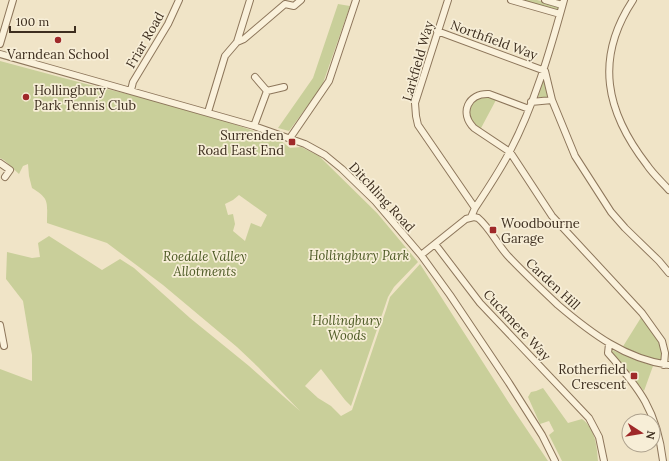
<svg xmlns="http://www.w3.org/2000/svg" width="669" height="461" font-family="Lora,serif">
<rect width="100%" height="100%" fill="#f0e4c7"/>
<!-- green -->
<path fill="#c9cf9a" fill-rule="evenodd" d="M519,0h18l22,6 -1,5z
M338,4l12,2 -28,80 -33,45 -11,-3 35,-50z
M0,61l86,23 75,18 64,19 55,19 10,8 11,-1 18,9 58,57 41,49 -24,25 -6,10 -37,109 -6,-6 -24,-31 -16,17 13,12 13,8 10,10 11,-6 34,-100 4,-13 30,-33 89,139 39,58h-548v-92l32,12v-26l-9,-54 -17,-22 1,-27 25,6 8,-1 -2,-14 11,-7 53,34 18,-11 14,9 56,50 59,48 51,45 -42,-44 -21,-20 -74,-62 -56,-42 -60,-20c0,-21 3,-24 -15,-35l-3,-12 -1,-12 -5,2 -4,8 -15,-14 -4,-2zM239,195l28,20 -6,12 -10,-4 -6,18 -12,-10 2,-7 -2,-10 -5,1 -3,-11 8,-4z
M544,76l5,21h-11z
M483,96l10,2 3,2 -16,30 -10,-10c-1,-14 0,-18 13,-24z
M642,316c10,14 22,25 20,43l-3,1 -17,-4 -20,-8z
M610,350h2l24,10 17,6 -9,25z
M543,388l25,35 14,-4c13,9 15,27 16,42h-36l-13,-26 5,-4 -5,-10 -9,3 -12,-27 3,-5 5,-1z"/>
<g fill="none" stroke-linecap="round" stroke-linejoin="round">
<defs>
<path id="minor" d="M448,0l-33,103 1,13 2,9 57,83
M511,0l49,14
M545,0l17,5
M633,0c-39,59 -27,112 14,165 6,9 15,17 22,25
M437,31l108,40 7,29 23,56 36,56 14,16 34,33 10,12
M237,42l7,-3 41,-35 9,2 7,-6
M0,44l13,-44
M0,54l254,72 51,18 20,11 17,14 33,32 46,54 29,40 59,88 33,52 13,26
M255,77l12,14
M131,90l2,-8 35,-58 11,-24
M531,102l21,-2
M529,109l-40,-15c-21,-1 -30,19 -15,34l36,24 42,64 90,97 20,28 3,12 -1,12
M208,112l17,-56 12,-14 13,-42
M254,126l13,-35 17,-4
M290,138l39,-57 27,-81
M0,163l10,7 -5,7
M471,217l4,-9c12,-18 24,-36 34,-55 25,-47 41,-102 55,-153
M435,244l45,59 109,115 10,19 5,24
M421,255l45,-36 8,-2 4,1c12,10 19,26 30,38 16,17 33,33 50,49 33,28 67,54 111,60
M0,325l4,21
M609,344l-1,9c32,36 49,58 55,108"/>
</defs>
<!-- minor casing -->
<use href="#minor" stroke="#8d765b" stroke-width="8"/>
<!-- minor -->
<use href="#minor" stroke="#faf1db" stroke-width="6"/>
</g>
<!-- markers -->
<g fill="#9f2929" stroke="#f7eed7" stroke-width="1.5">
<circle cx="58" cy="40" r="4"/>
<circle cx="26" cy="97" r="4"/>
<rect x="288" y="138" width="8" height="8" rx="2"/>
<rect x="489" y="226" width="8" height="8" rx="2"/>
<rect x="630" y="372" width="8" height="8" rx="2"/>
</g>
<g text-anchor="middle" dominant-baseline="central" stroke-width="3.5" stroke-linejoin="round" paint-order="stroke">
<!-- street labels -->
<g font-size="13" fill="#3d2e1f" stroke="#f7eed7">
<text transform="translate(145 40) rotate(-60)">Friar Road</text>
<text transform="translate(494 40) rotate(20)">Northfield Way</text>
<text transform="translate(418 61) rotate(-74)">Larkfield Way</text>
<text transform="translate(382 197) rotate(47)">Ditchling Road</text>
<text transform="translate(553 284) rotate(43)">Carden Hill</text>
<text transform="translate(517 325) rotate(47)">Cuckmere Way</text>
</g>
<!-- poi labels -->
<g font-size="13" fill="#3d2e1f" stroke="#f7eed7" text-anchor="start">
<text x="58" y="54" text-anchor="middle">Varndean School</text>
<text x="34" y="90">Hollingbury<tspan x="34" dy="15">Park Tennis Club</tspan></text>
<text x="284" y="135" text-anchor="end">Surrenden<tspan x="284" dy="15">Road East End</tspan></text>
<text x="501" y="223">Woodbourne<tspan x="501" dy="15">Garage</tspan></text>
<text x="626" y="369" text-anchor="end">Rotherfield<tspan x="626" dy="15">Crescent</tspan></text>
</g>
<!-- park labels -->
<g font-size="13" font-style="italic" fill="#4d5a25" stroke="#f7eed7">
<text x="359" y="255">Hollingbury Park</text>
<text x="205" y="256">Roedale Valley<tspan x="205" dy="15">Allotments</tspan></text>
<text x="347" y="320">Hollingbury<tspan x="347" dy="15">Woods</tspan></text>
</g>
</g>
<!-- north arrow -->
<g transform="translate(641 433) rotate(102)"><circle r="19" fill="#f7eed7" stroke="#ada18d"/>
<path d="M0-3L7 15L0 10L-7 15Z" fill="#9f2929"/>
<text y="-6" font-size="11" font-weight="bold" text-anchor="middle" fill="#3d2e1f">N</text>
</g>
<!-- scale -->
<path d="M10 26v6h65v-6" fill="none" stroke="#3d2e1f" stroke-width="2"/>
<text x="16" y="26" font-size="12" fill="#3d2e1f" stroke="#f7eed7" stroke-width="3" paint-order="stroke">100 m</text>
</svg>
